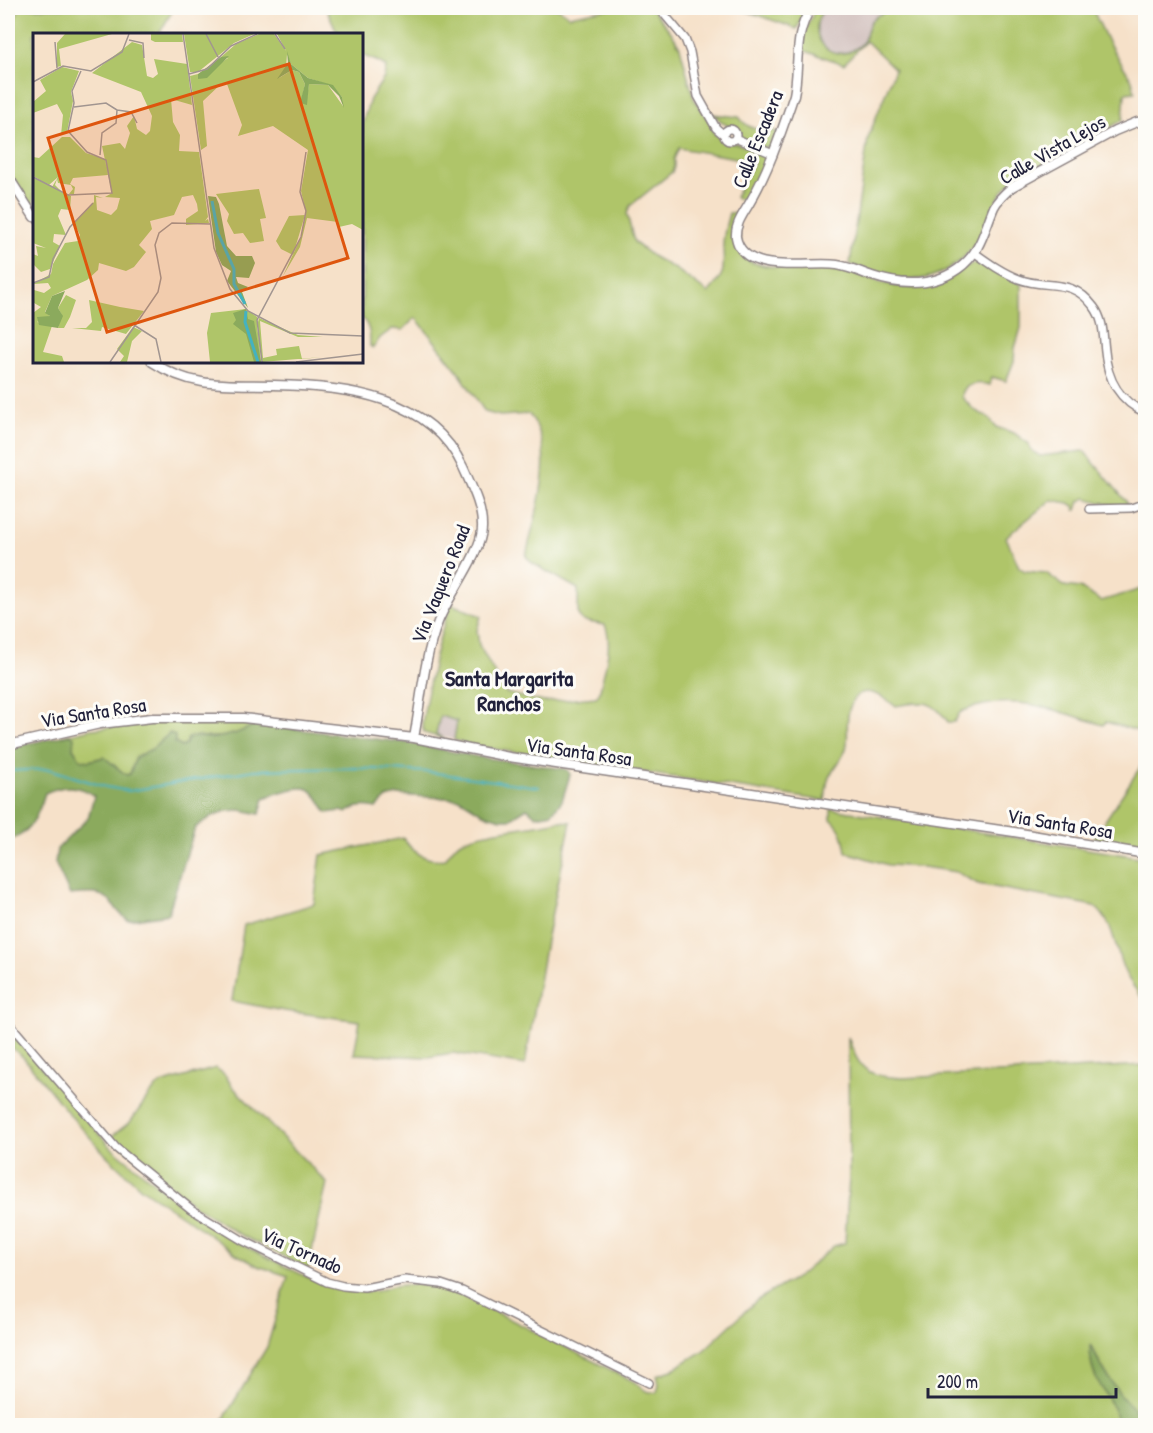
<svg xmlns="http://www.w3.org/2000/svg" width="1153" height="1433" font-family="'Patrick Hand',sans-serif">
<rect width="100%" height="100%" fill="#fdfcf7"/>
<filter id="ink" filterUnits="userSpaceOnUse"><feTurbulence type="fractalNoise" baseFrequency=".0167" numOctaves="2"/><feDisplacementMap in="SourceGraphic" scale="12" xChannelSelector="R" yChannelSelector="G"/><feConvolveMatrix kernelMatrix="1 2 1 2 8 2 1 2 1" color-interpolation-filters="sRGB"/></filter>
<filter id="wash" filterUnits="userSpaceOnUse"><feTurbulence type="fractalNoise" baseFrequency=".008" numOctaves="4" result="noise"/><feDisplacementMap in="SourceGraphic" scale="24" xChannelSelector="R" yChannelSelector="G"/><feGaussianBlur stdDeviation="1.35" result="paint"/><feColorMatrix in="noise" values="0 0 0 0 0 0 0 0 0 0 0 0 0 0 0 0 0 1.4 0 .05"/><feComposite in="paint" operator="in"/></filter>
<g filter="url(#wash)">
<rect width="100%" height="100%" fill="#f6e1c9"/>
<!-- industrial -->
<path fill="#d1c0bd" d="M816,8h78l-50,56 -42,-21z
M439,716l18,5 -3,19 -18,-6z"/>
<!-- green -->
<path fill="#afc569" stroke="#687452" stroke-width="1.5" d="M20,8h154l-15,26h-125v176l-26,-39v-139z
M326,8h232l11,8 42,-8h40l20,24 9,15 14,52 16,23 4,11 11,10h11l27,10 4,7 -20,40 -10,-1 -2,-2 19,-34 -1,-2 -74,-13 -5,11v8l-2,5 -42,34 -3,8 7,28 18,14 25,14 31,23c18,-20 16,-22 15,-47 0,-11 3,-22 6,-33h5l4,3 -3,8 11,35c20,13 57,6 82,8 37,4 63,28 104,18 18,-4 31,-22 49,-23l40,22v44l-6,20 -1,13 -8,20 -14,-4 -2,8c-12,-3 -28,-2 -28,12l12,13 14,7 8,10 18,6 15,11 1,5 10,7 44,-5 42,50 1,4 -14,1 -27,-8 -6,3 -3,9h-2l-1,-4 -5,-3 -18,-3 -45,37 13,30 6,4 21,2 18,13 16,2 21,13 44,-13v145l-39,-11 -3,3c-39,-12 -78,-29 -119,-20 -8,2 -16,3 -23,7 -4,3 -3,6 -7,10h-6c-17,-25 -27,-20 -53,-16 -20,-16 -42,-24 -47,10 -2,11 1,22 -2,33 -4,11 -12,19 -17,28 -3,8 -3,16 -4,24l-350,-55 -21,-6 3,-19 -17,-5 -4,18 9,5 -21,-6 -2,-9c7,-42 14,-81 29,-120l30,12 -4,14 2,15 27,48 38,9 52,-5 3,-3c4,-20 15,-49 6,-69l-22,-4 -5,-6v-26l-46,-26 -6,-7c9,-41 33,-106 3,-142l-29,2 -15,-4 -27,-41 -41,-52h-3l-11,11 -11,-1 -12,9 -7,10 -3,-2c0,-11 0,-20 -8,-28v-193l8,-26 14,-21 2,-11 -7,-5 -17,-7v-21h-24z
M738,8h68l-9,21z
M816,8h9c-21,23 2,57 30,41 13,-7 10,-18 16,-28 4,-6 14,-8 20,-13h201l16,34 24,38 3,12 -10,1 -2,27 -113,63c-15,14 -20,35 -30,53 -14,26 -41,44 -72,44 -19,0 -40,-9 -58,-16l18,-126 27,-69 -29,-28 -22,23 -42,-14 1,-16z
M712,114l27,3c12,16 21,11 39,15l-7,14 -5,2 -27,-10 -3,-9 -7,-2z
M175,720h44l36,4c-18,12 -36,15 -58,12l-15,12 -7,-5 -5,-10 -18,16 -16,8 -6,17 -4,1 -22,-18 -15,4 -9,-1 -7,-12 -3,-14 21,-5z
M1145,760v89l-50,-8v-5z
M831,809l314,49v144c-7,-10 -17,-21 -21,-32 -10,-23 -9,-47 -30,-64l-116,-22 -22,-12 -33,-5 -35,-2 -42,-13c-2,-14 -4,-23 -15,-33z
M559,821l12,1 -25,119 -21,124 -72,-12 -25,4 -74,-3 6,-33 -76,-10 -52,-10 12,-76 70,-21 7,-49 82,-17c10,15 23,24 42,21 5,-6 10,-15 16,-18 26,-12 69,-13 98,-20z
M15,1037l96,110 82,67 45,29 77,38 20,7 23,4 19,-1 15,-5 24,-2 24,4 26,9 167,84 13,10 10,2c4,-6 3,-11 1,-18l15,-5 31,-19 54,-51 42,-24 35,-30 11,-3 4,-66 -1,-140c12,35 19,39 55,41l242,-13v354c-24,-18 -40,-46 -54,-73 -4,31 24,50 26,79h-897l47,-78 21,-71 -30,-10 -22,-12 -36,-26 -59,-40 -35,-33 -37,-41 -45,-56 -12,-10z
M216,1068l9,7 7,11 95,97 -19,86 -71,-36 -42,-27 -84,-69 20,-16 19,-27 10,-10z"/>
<!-- forest -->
<path fill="#8baa5d" stroke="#56664c" stroke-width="1.5" d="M255,724l154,19 70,14 86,12 4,2 1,4 -8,26 -10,12 -16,3 -9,-8 -17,11h-9l-17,-5 -24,-15 -63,-4 -10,3 -11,10c-11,-2 -20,-3 -29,5l-6,-2 -14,2c-5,-8 -9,-18 -17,-23 -8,-6 -37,4 -46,8l-4,16 -19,-4 -15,1 -15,6 -16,11 -27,86 -40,6c-11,-7 -13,-15 -20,-21 -10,-8 -27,-5 -38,-4l-15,-32 2,-14 31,-31 6,-22c-16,-12 -31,-11 -49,-3 -6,20 -15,43 -37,47v-92l62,-14 4,3 -1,11 7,11 9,2 15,-4 22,18 4,-1 6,-17 16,-8 18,-16 5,3v7l7,4 4,-3 2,-6c9,-3 16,0 25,0 16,-1 30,-6 42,-14z
M1090,1345c14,27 31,56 55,74v6h-28c-1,-19 -12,-31 -21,-47 -5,-10 -6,-22 -6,-33z"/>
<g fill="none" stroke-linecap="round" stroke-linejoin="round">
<!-- stream -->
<path stroke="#44b2c0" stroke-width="2" d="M8,771l41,-2 57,18 23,4 125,-21 101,-2 73,4 111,15"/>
</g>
</g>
<g filter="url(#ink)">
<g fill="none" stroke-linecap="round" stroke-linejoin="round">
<defs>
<path id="minor" d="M659,8l26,31 5,13 8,44 18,32 8,7
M724 135a6 6 0 1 1 12 0a6 6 0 1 1-12 0Z
M735,138l38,16
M975,253c14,10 28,20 44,26 28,11 52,-3 75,28 10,13 9,29 11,44 2,28 15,51 41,62
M1089,509l42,-1 15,-5
M8,1022l108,126 75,61 51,31 85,42 16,4 21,2 41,-8 36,4 21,7 187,92"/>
<path id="tertiary" d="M811,8c-18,27 -11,57 -17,87 -13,38 -25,75 -45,109 -6,10 -14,21 -13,33 7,40 74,24 101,28 13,2 23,7 35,11 30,10 60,11 86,-7 23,-16 26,-39 36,-62 4,-8 11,-14 18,-20l103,-56 22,-9 9,-1
M8,176l26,41
M152,362c41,27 75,22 122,23 71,1 156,11 189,82 8,18 20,41 19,61 0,24 -34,68 -44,94 -14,36 -17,78 -24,116
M8,745l92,-21 52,-6h91l171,20 95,19 505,75 132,22"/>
</defs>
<!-- minor casing -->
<use href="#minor" stroke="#8c8282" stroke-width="10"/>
<!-- tertiary casing -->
<use href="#tertiary" stroke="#8c8282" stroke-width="11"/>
<!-- minor -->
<use href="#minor" stroke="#fff" stroke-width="7"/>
<!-- tertiary -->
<use href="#tertiary" stroke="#fff" stroke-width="8"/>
</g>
</g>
<g text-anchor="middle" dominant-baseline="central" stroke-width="6" stroke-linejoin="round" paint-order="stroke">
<!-- street labels -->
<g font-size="20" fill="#22223b" stroke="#fdfcf7">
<text transform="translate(757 139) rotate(-68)">Calle Escadera</text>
<text transform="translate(1052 149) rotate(-30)">Calle Vista Lejos</text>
<text transform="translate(440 584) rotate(-68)">Via Vaquero Road</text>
<text transform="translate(93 712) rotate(-9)">Via Santa Rosa</text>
<text transform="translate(579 751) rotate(8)">Via Santa Rosa</text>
<text transform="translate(1060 823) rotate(9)">Via Santa Rosa</text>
<text transform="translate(302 1250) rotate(24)">Via Tornado</text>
</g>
<!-- quarter labels -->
<g font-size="22" font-weight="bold" fill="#22223b" stroke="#fdfcf7">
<text x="509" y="678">Santa Margarita<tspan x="509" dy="25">Ranchos</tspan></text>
</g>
</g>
<!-- overview -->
<g transform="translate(33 33)">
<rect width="330" height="330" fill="#f6e1c9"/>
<path d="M32,1h47l-53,15 2,17 -4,1v-24zM118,1h31l1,8h-28l-4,-2zM151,1h70l-20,9 -36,29h-8zM226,1h15l12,17 -9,-17h86v196l-11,-6 -13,3 -1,-5 -31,-4 -7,29 -17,29 18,-39 5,-24 -5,-22 7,-41 -35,-24 -35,10 4,-11 -15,-41 -5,-1 -19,18 4,45 -6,4 -11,-74 8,-2v5l30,-21 -7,-1 15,-13zM254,21l4,10 17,14 25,8 9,11 1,9 -15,-21 -19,-1 -3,20 -5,-1 4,-19 -6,-12 -7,-2 -13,8 7,-10zM99,9l10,3 5,31 6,2 5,-4 -4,-15 33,5 5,41 -21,-6 2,23 7,13 -1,16 20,1 9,65 -3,4 3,-2 1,4 -23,2v-6l12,-8 -1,-7 -4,-9 -11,2 -8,18 -24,6 2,8 -13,16 7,7 -12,15 -8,4 -27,-8 -1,7 -11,10 -35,16 -7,16 5,4 -13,6 15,4 -9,26 19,4 2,6h-31v-49l8,-6 -7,-4v-13l10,3 7,-5 -3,-5 -15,1 18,-10 2,-10 12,-21 13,-2 2,-6 -6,-12 20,-21v-7l9,3 -7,-1 1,13 14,5 6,-6 3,-11 -15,-1 7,-4 -10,-47 18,-3 5,6 5,-16 -3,-7 7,-10 3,13 9,6 4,-4 2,-15 -11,-24 -49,-19zM29,34l17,4 -8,21 2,9 -6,31 -6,3 2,-20 -6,-11 -24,9v-11l13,-11 -6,-11zM29,104h8l16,16 19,6 3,16 -35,3 -3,6 5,3 -1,7h-5l4,-5 -2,-4 -13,-2 -1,-4 -2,6 6,6 -9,-4 6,-10 -9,8 -16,-9v-19l6,1zM1,144l37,19 -1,14 -9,-1 -3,7 8,19 -12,-1 -1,8 7,4 -10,23 -9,3 -8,-8v-10l5,2 -2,-10 10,2 -13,-5zM226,156l7,29 -6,1 4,22 -14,2 -7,-10 -9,1 -7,-13 2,-7 -13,-20zM272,182l-12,40 -12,-6 -5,-8 13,-25zM33,262l10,5 -6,17 -6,11h-6l4,-13 -4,-7zM56,267l31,7 24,4 -18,23 -24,-7 -1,4 -29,-3h14l6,-6zM213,276l11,8 4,45h-51l-3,-29 4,-20zM226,285l39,17 25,2h-25l-38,-16 3,37 14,-3 -1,-6 23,-3 3,13 20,-2 -60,5 -5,-36zM100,294l9,4 -10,10 -5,21h-7l4,-6 -7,-7z" fill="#afc569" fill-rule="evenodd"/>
<path d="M254,18l4,13 17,14 25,7 9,12 2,11 -5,-12 -11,-11 -19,-1 -2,21 -7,-2 5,-19 -6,-12 -7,-2 -15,9 11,-16zM196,23l-22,22 -9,1v-5l23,-17zM175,163l8,1 3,7 8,42 9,10h16l3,7 -6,15 -13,-1 2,6 10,4 -6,5 6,16 -21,-27 4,-10 -9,-6 -6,-13zM32,258l-7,17 5,8 -5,12 -19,-3 -2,-8 13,-1 -5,-3 7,-17zM213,276l2,10 6,2 7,41h-7l-8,-28 -13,-10 3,-4 -3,-7z" fill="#8baa5d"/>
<path fill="none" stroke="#44b2c0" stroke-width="3" d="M179,168l6,32 16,36v15l11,20M213,278l-1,11 13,40"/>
<path fill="none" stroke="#a19590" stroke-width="1.5" d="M150,1l31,214 16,41 18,22 42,22 73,3M173,1l12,23M242,1l10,15M96,7l14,3 1,15M22,9l2,26M156,41l18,-5 24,-23 26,-12M0,49l30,-16 28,5 31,-19 7,-18M41,74l32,-4 11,7 -1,13 -14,10 -2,22M84,77l14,2 6,11M0,144l35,18 44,-2 -6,-33 -19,-8 -19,-21 6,-28 -2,-12 9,-20M0,250l16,-6 4,-18 17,-32 23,-24M101,292l22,14 5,23M77,329l48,-70 3,-14 -6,-33 4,-12 13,-10 38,1M229,329l-5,-42 44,-83 5,-26 -6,-19 6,-40M263,329l67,-8"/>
<path fill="#de560e" fill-opacity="0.15" stroke="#de560e" stroke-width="3" d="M256,31l59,194 -241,74 -59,-194z"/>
<rect width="330" height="330" fill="none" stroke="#22223b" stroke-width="3"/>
</g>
<!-- margin -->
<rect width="1153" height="1433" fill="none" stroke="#fdfcf7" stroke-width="30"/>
<!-- scale -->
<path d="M928 1388v9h188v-9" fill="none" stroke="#22223b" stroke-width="3"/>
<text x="937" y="1388" font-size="18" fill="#22223b" stroke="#fdfcf7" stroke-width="4.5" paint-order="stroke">200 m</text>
</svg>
